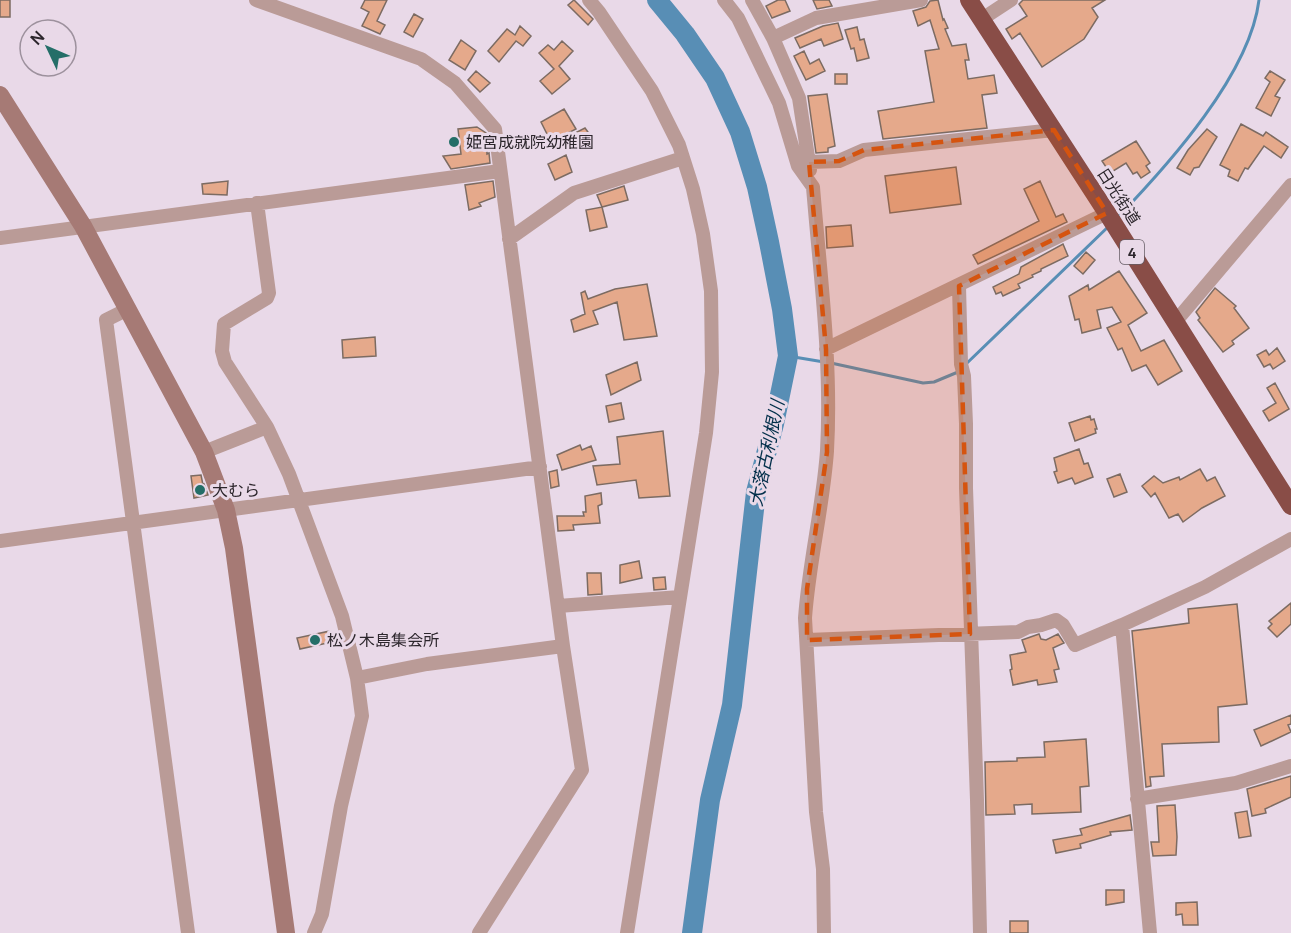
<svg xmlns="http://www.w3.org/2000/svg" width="1291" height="933" font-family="Manrope,'Noto Sans JP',sans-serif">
<rect width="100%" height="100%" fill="#e9d9e8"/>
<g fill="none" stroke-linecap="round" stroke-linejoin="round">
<!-- stream -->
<path stroke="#588eb5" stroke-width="3" d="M1118,217c51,-53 132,-143 141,-217
M788,356l36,6
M831,363l92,20 11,-1 24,-10
M965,365l144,-139"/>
<!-- river -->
<path stroke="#588eb5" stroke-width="20" d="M657,0l28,34 30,44 25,54 17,55 12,55 13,67 6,47 -14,68 -18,68 -24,213 -22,95 -18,133"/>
</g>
<!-- building -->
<path fill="#e5a98b" stroke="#7c6b62" stroke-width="1.5" d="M0,0h10v17h-10z
M365,0h22l-10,21 8,4 -5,9 -18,-8 7,-14 -8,-4z
M574,0l19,19 -5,6 -20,-20z
M778,0h7l5,11 -18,7 -6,-12z
M813,0h16l3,6 -15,3z
M938,0l5,20 1,-1 4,9 -3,1 7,17 14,-2 3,16h-4l3,19 26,-4 3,18 -15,2 5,33 -104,11 -5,-28 56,-9 -9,-51 14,-2 -9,-29 -12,6 -5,-15 13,-4 4,-6z
M1023,0h82l-13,8 6,9 -14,22 -42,28 -22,-34 -8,6 -6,-10 21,-13 -8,-12z
M414,14l9,5 -10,18 -9,-5z
M838,23l5,16 -19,7 -3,-7 -21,9 -5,-10 28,-12z
M520,26l11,10 -8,10 -7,-5 -17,21 -11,-11 19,-22 8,6z
M857,27l3,13 4,-1 5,19 -12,3 -3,-13 -3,1 -6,-19z
M461,40l15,11 -11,19 -16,-10z
M562,41l11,10 -14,15 11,13 -18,15 -12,-13 14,-12 -15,-16 9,-8 6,5z
M804,51l6,13 9,-5 6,12 -19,9 -12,-24z
M476,71l14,12 -10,9 -12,-12z
M1270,71l15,9 -10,16 5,2 -9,18 -15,-8 14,-26 -5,-4z
M835,74h12v10h-12z
M827,94l8,52 -7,2v4l-12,1 -8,-57z
M564,109l12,20 -25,13 -10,-20z
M1241,124l22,12 3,-4 22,15 -7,11 -17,-12 -16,23 -3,-1 -7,13 -10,-5 2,-6 -10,-5z
M477,127l9,6 1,21 2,-1 1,10 -39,6 -8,-13 18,-2 -3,-25z
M585,128l8,11 -8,5 -8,-12z
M1207,129l10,8 -18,30 -5,1 -4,7 -13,-7 11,-18z
M1136,141l14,22 -4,3 4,6 -9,6 -4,-6 -4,2 -7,-11 -16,10 -8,-12z
M566,155l6,17 -17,8 -7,-16z
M956,167l5,37 -71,9 -5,-37z
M228,181l-1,14 -24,-1 -1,-10z
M493,181l2,16 -16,6 2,3 -12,4 -4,-25z
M1040,181l16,36 7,-3 4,8 -89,42 -5,-9 66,-34 -15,-32z
M624,186l4,14 -26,7 -5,-12z
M602,207l5,20 -17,4 -4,-21z
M851,225l2,21 -26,2 -1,-21z
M1063,244l5,12 -27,13v2l-9,4 1,2 -15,7 2,4 -17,8 -2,-4 -5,2 -3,-7 26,-13 2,-7z
M1086,252l9,8 -12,14 -9,-8z
M1119,271l28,42 -19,12 13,26 23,-11 18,31 -24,14 -12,-20 -14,6 -10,-23 -4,2 -11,-22 14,-6 -9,-15 -15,3 4,18 -19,5 -3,-14 -4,1 -6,-24 19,-11 1,5z
M647,284l10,52 -33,4 -7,-38 -24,9 5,13 -24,8 -3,-12 14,-6 -4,-21 4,-2 3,8 27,-10z
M1215,288l21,18 -2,2 15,20 -17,13 2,3 -11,8 -25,-32 2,-2 -4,-6z
M375,337l1,19 -33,2 -1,-18z
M1277,348l8,13 -12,8 -3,-5 -6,3 -7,-12 9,-5 3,5z
M637,362l4,18 -30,15 -5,-20z
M1275,383l14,26 -20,12 -6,-10 13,-8 -9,-15z
M621,403l3,16 -15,3 -3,-16z
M1090,416l1,4 3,-1 3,10h-2l1,4 -21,8 -6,-18z
M663,431l7,65 -31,2 -3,-18 -39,5 -4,-19 27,-2 -3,-27z
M580,445l2,5 9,-4 5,14 -34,10 -5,-15z
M1079,449l5,15 4,-1 5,14 -18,7 -3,-6 -14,5 -4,-11 3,-1 -3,-13z
M1200,469l7,12 8,-4 10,19 -23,12 -19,14 -5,-8 -9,4 -14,-25 -4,4 -9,-11 12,-10 9,7 16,-6 1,3z
M557,470l2,16 -8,2 -2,-16z
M1120,474l7,18 -13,5 -7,-18z
M201,475l2,10 1,-1 4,11 -14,3 -3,-22z
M601,493l1,11 -4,2 2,17 -27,2 1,5 -16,1 -1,-15h27l-1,-4h3l-1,-16z
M639,561l3,17 -22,5v-18z
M587,573h14l1,21 -14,1z
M665,577l1,12 -12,1 -1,-12z
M1291,603v21l-14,13 -9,-9 4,-4 -3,-3z
M1237,604l10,100 -29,3 1,35 -57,2 2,32 -14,1 1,9 -5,1 -14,-156 57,-8 -1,-14z
M330,631l2,11 -32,7 -3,-11z
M1039,634l2,5 5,1 12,-6 6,9 -11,5 6,21 -5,1 3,12 -19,3 -1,-5 -24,5 -3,-15 2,-1 -2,-14 16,-3 -4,-12z
M1291,715v9l-3,1 3,7 -30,14 -7,-16z
M1086,739l3,47 -9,1 1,25 -49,2v-10l-18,1 1,9 -29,1 -1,-53 32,-1v-3l28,-1 -1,-15z
M1291,776v21l-26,12 1,4 -14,3 -5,-27z
M1175,805l2,32 -1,18 -23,1 -2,-14h8l-2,-36z
M1247,811l4,25 -12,2 -4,-25z
M1130,815l2,15 -22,2 1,3 -31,9 1,4 -25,5 -3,-13 29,-5 -2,-6z
M1106,890h18v12l-18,3z
M1197,902l1,23h-15l-1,-11 -6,1v-12z
M1010,921h18v12h-18z"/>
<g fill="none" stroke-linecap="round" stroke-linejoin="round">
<!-- street -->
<path stroke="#ba9b97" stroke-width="14" d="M256,0l165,59 34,24 40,46 68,517 19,124 -103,163
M589,0l10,12 53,79 27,54 14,44 10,45 8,57 1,81 -6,61 -79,500
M724,0l14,18 41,85 19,63 15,21c7,87 19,176 14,264 -4,56 -18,111 -22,167l11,194 7,57 1,64
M752,0l21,38 26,60 11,72
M982,19l29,-19
M773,38l43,-20 105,-18
M809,162l30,-1 25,-11 190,-20
M257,203l12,90 -2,5 -43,26 -2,27 3,11 42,65 22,47 53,142 15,62 5,38 -21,90 -19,108 -8,19
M0,238l500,-67
M509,239l65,-46 109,-35
M959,286l2,78 3,12 2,48v64l11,312 3,133
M128,309l-22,11 82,613
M1176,321l115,-136
M826,349l281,-136
M204,452l63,-25
M0,541l540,-74
M558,606l122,-9
M807,640l211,-8 10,-5 13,-2 15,-5 7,5 12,20 47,-20
M357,678l70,-14 136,-18
M1137,799l99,-16 55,-17
M1150,933l-28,-308 83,-38 86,-48"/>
<!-- secondary -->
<path stroke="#a67a75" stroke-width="18" d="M0,95l83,131 121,226 22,58 8,38 52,385"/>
<!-- highway -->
<path stroke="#894d47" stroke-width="18" d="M969,0l138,213 184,293"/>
</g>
<!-- marked area -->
<path fill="#d5540f" fill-opacity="0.2" stroke="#d5540f" stroke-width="4.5" stroke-dasharray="12 8" stroke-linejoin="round" d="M1054,130l53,83 -148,73 11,348 -163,6v-51l20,-137 -1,-103 -17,-187 30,-1 25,-11z"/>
<!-- markers -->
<g fill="#246e68" stroke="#e9d9e8" stroke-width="2">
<circle cx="454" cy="142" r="6"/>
<circle cx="200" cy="490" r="6"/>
<circle cx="315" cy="640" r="6"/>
</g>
<g text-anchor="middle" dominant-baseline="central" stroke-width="6" stroke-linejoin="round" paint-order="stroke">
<!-- shield labels -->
<rect fill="#e9d9e8" stroke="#655c64" stroke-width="1.5" x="1120" y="240" width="24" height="24" rx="4.5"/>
<g font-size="15" font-weight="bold" fill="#2c262c">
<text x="1132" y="252">4</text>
</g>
<!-- poi labels -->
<g font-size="16" fill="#2c262c" stroke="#e9d9e8" text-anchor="start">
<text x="466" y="142">姫宮成就院幼稚園</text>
<text x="212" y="490">大むら</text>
<text x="327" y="640">松ノ木島集会所</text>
</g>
<!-- street labels -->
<g font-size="16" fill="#2c262c" stroke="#e9d9e8">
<text transform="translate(1119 196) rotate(57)">日光街道</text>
</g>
<!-- water labels -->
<g font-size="18" font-style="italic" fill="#002e49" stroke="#e9d9e8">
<text transform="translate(766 453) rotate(-78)">大落古利根川</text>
</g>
</g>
<!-- north arrow -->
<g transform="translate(48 48) rotate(314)"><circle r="28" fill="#e9d9e8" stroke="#9d919d" stroke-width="1.5"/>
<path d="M0-4.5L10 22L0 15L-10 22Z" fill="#246e68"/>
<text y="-9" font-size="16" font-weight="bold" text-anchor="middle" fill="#2c262c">N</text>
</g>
</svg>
